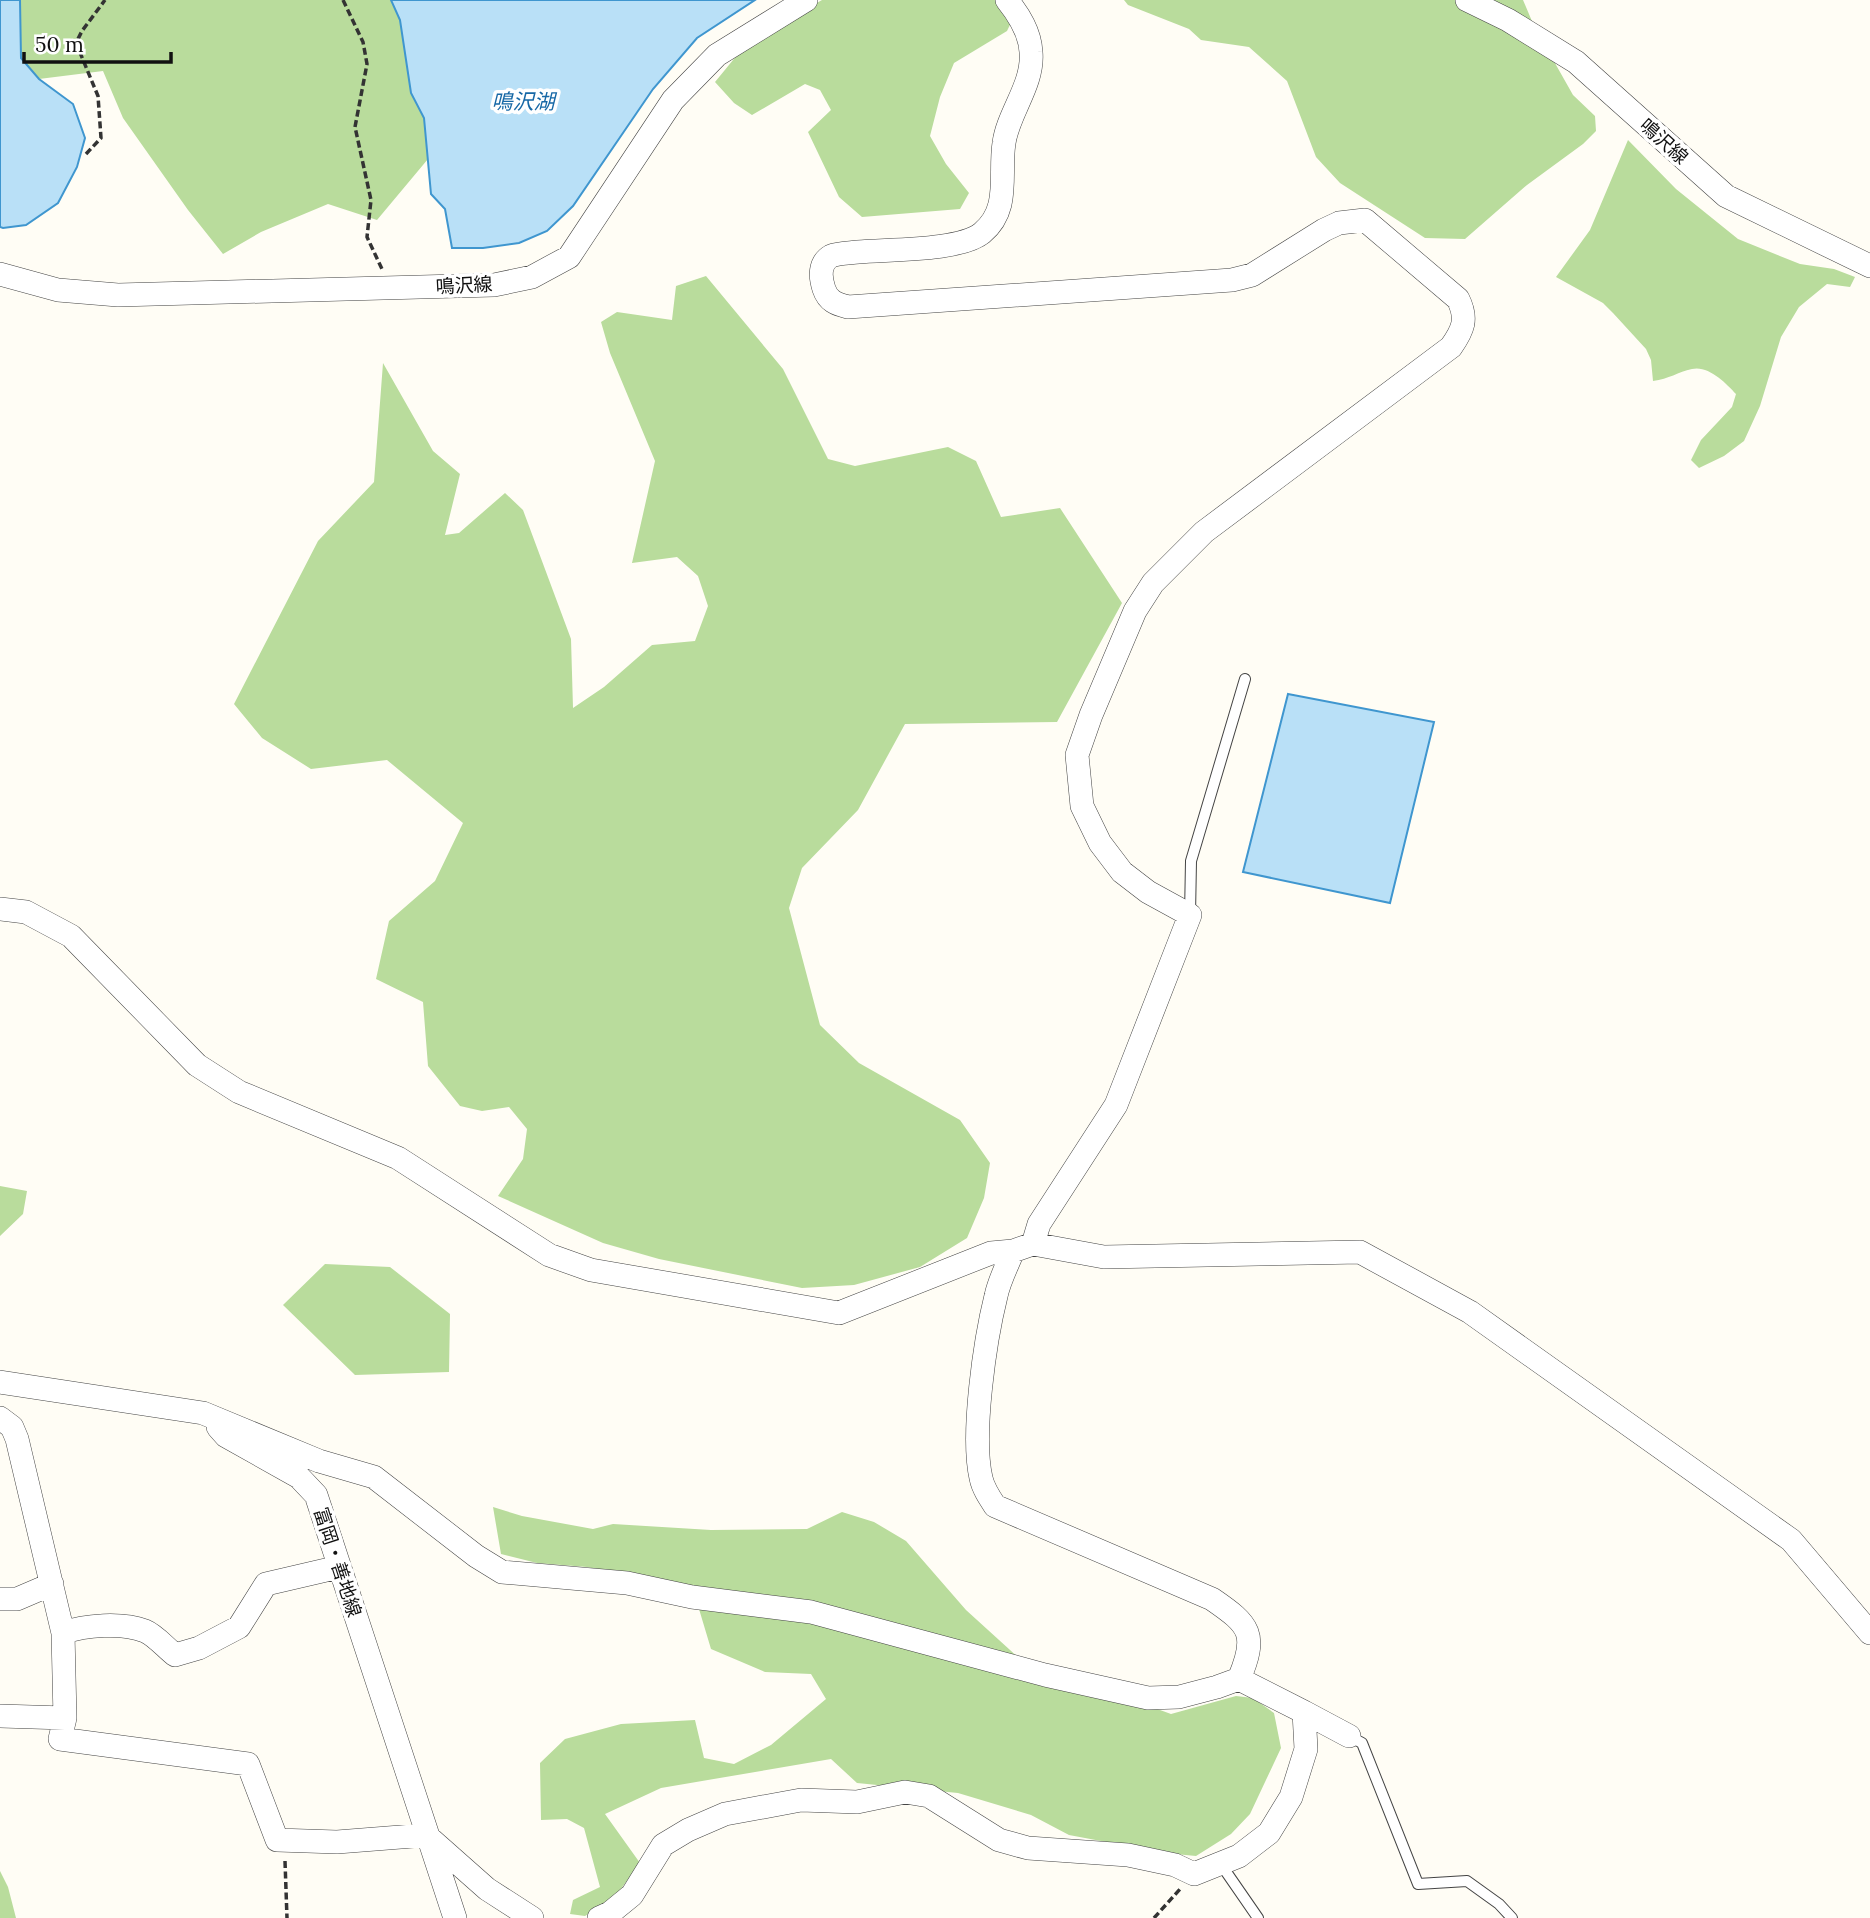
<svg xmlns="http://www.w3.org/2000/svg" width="1870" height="1918" font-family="Lora,'Noto Sans JP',serif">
<rect width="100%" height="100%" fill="#fffdf5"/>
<!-- forest -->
<path fill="#b9dc9c" d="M20,0h371l9,20 11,73 13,25 4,41 -51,61 -49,-16 -67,28 -38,22 -35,-44 -65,-92 -20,-47 -64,8 -18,-21z
M822,0h200l-15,31 -53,32 -14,34 -10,39 16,28 23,29 -9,16 -98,8 -23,-20 -31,-65 23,-22 -11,-20 -15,-6 -53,31 -18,-12 -19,-21 32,-39z
M1124,0h399l11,26 39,69 22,21 1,15 -13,13 -56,41 -62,54 -40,-1 -85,-55 -24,-26 -29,-76 -38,-34 -48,-7 -12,-11 -61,-24z
M1628,140l48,49 62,50 62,25 34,5 21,8 -5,10 -23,-3 -28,23 -18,30 -21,69 -16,35 -20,15 -25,12 -8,-8 10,-20 31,-33 4,-13c-10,-11 -28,-29 -44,-25 -14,3 -23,10 -39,12l-2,-21 -5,-11 -33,-36 -10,-10 -47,-26 34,-47z
M706,276l77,93 45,90 27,7 93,-19 28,14 25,56 59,-9 62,95 -65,119 -152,2 -47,86 -56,58 -13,40 31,117 39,38 101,57 30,43 -6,35 -17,40 -47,29 -66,18 -52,3 -143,-29 -56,-16 -105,-47 25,-37 4,-30 -18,-22 -27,4 -22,-5 -32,-40 -5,-64 -47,-23 13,-58 46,-40 28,-58 -76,-63 -76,9 -49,-31 -28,-34 84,-163 56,-59 9,-119 50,88 27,23 -15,61 14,-2 46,-40 18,17 48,129 2,69 31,-21 48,-42 43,-4 13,-35 -10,-30 -21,-19 -45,6 23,-102 -45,-108 -9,-31 16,-10 55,8 4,-34z
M0,1186l27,5 -4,23 -23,22z
M325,1264l65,3 60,47 -1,58 -94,3 -72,-70z
M493,1507l29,9 71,13 20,-5 98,6 96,-1 35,-17 32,10 32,19 60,69 54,49 151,55 65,-18 17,2 21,15 7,35 -31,66 -19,20 -35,22 -31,-3 -96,-18 -38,-20 -73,-22 -101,-10 -26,-24 -170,29 -56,26 35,49 -25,34 -30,19 -15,-2 3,-14 27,-13 -16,-59 -17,-9 -26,1 -1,-57 25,-24 56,-15 74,-4 9,38 30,6 37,-19 55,-46 -15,-25 -46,-2 -54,-23 -18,-60 -106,-22 -50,-4 -36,-9z
M0,1871l8,16 8,31h-16z"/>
<!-- water -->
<path fill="#b9e0f7" stroke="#3f96cf" stroke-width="2" d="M0,0h20l1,58 18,21 34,25 12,34 -8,29 -19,36 -32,22 -23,3 -3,-1z
M391,0h364l-58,38 -44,51 -80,117 -26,25 -28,12 -36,5h-31l-7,-39 -14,-15 -7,-76 -13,-25 -11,-73z
M1288,694l146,28 -44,181 -147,-31z"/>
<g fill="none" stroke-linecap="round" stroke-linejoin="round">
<defs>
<path id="service" d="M1190,915l1,-54 54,-182
M1349,1736l13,7 56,141 49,-3 32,23 13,14
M1220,1863l38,55"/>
<path id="minor" d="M1007,0c12,15 23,32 24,52 3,32 -23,61 -27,91 -5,32 7,66 -22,90 -22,18 -93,16 -124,19 -8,1 -20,1 -27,4 -12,7 -11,21 -7,33 4,12 12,15 24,18l384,-27 20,-5 72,-45 15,-7 26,-3 93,79c10,20 5,31 -7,48l-247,185 -51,51 -18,28 -44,104 -14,40 5,51 18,37 22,29 26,20 42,23 -74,190 -77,119 -6,20
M1467,0l41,20 68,42 150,134 144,70
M0,274l58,16 60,5 376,-10 38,-8 37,-20 104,-157 44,-45 89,-55
M0,909l26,3 45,24 126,129 42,27 159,66 151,97 42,15 248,43 152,-60 22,-2
M0,1382l203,31 116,48 55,16 102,79 26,16 125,11 65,14 119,15 234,63 103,23 31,-1 38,-10 22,-8c19,-45 11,-54 -27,-80l-217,-93c-6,-9 -12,-18 -14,-28 -10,-43 4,-138 15,-182 3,-15 11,-30 17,-45l20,-7 71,13 256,-5 110,60 321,228 79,93
M0,1418l12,9 5,12 46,194 2,85 -5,21 188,25 29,76 60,2 89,-7 61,54 45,29
M218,1427l8,9 73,41 17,18 139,423
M0,1599h17l35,-15
M63,1633c22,-8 59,-11 82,-2 10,4 21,17 30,24l24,-7 40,-21 27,-43 73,-17
M1304,1712l45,24
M0,1716l65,2
M599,1918l11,-5 22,-18 31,-50 25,-15 37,-16 76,-14 56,2 48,-10 24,4 70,44 29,8 100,7 47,10 19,9 45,-18 30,-23 22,-36 15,-48 -2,-37 -65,-33"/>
</defs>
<!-- service casing -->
<use href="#service" stroke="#444" stroke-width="12"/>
<!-- minor casing -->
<use href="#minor" stroke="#444" stroke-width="24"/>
<!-- path -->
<path stroke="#333" stroke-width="3.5" stroke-dasharray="7 3.5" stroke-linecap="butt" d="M343,0l20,42 4,22 -12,63 16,73 -4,37 15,32
M86,154l15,-16 -3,-42 -22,-53 6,-12 23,-31
M285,1861l2,57
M1154,1918l27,-30"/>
<!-- service -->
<use href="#service" stroke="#fff" stroke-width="10"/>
<!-- minor -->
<use href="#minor" stroke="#fff" stroke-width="23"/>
</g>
<g text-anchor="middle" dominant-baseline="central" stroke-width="7" stroke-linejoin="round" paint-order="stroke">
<!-- street labels -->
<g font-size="19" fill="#111" stroke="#fff">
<text transform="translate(1664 141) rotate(42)">鳴沢線</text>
<text transform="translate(464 285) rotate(-3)">鳴沢線</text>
<text transform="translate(338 1562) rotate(72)">富岡・善地線</text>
</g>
<!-- water labels -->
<g font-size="21" font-style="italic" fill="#1768a6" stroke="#fff">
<text x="523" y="101">鳴沢湖</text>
</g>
</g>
<!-- scale -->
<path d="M24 52v10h147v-10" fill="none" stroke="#111111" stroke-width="3.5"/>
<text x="35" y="52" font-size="21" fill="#111111" stroke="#ffffff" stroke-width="5" paint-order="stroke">50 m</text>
</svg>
